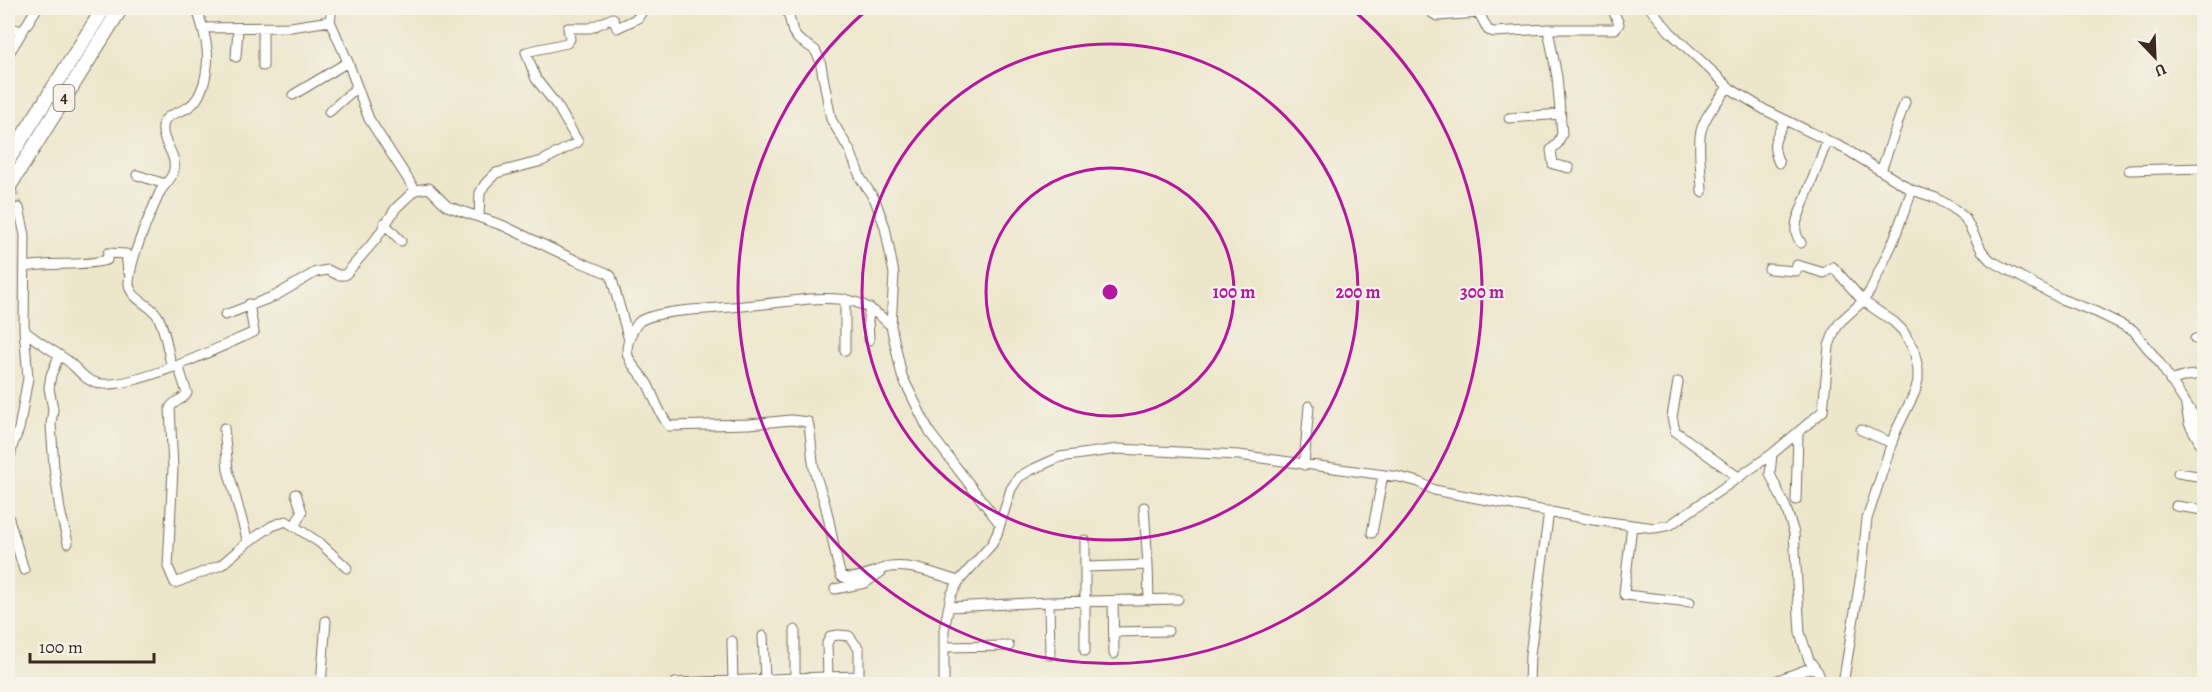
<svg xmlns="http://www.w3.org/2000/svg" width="2212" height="692" font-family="Alegreya,serif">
<rect width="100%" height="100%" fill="#f7f3e8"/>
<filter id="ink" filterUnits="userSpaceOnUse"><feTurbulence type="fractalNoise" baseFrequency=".0167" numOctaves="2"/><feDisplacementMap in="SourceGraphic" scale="12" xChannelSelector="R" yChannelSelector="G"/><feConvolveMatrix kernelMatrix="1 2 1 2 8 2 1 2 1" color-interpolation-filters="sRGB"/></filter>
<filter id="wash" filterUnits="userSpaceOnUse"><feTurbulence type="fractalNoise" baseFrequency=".008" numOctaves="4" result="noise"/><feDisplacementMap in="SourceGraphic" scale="24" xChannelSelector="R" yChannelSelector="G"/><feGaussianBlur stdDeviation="1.35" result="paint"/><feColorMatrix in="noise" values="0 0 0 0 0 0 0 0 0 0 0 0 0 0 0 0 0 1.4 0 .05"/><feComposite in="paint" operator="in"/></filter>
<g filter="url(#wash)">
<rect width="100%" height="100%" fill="#ece6ca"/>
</g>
<g filter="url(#ink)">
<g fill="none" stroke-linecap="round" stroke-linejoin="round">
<!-- minor-tunnel -->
<path stroke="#c9c0a8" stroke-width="9" stroke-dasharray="9 4.5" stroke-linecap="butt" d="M8,176l11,32"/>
<defs>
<path id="minor" d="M332,8l-2,13 18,41 21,57 46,71 14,-2 18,18 57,20 71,34 32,13 4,3 18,64
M787,8l6,24 5,7 17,11 5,10 11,59 19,32 11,28 14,21 10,27 9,47 -3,52 11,50 28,57 70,91
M1430,8l2,5 5,3 42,-3 9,17 6,2 54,-3h67l4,-5 -7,-16
M1650,8l20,24 61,57 34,21 82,40 65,40 24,8 17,10 12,10 17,33 8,9 71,39 35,13 37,18 25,31 46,70
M8,26l14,6 15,-24
M203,28l88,-1 39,-6
M263,28v38
M1548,29l9,48 5,57 -4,9 -7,7 2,14 16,4
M8,55l14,-23
M236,57l2,-28
M293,95l55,-33
M329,112l28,-25
M1509,118l52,-4
M1779,163c-9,-21 -3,-24 6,-43
M2129,170l75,-2
M1881,171l24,-69
M137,175l28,9
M1702,192c0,-16 -5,-47 -1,-61 4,-16 18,-31 27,-44
M19,208l6,27 -1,92 2,5c13,11 28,19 42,29 10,8 16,19 29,22 32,9 125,-37 157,-51l-5,-28
M479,217l1,-24 5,-9 11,-11 46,-12 36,-19 -20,-35 -22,-28 -10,-27 41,-9 3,-4 -2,-11h22l23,-10 4,10 21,-10 6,-10
M384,223l17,18
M1801,243c-6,-9 -6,-14 -4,-23l30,-79
M25,267c28,-5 56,0 82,-7l1,-7 18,1 2,17
M1769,269l27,2 1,-6 27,8 9,-6 30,34 31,21 9,9 11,19 4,19v11l-3,12 -20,41 -28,86 -6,56 -18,109
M225,315l50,-19 41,-24 12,-2 10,5h7l31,-36 20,-31 19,-18
M891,326c-26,-27 -45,-29 -82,-27 -26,3 -52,6 -78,8 -21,2 -73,3 -91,14 -6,5 -13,21 -13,29 0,13 15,24 21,35 7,14 11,29 21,41l80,-2 42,-4 17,2c4,16 3,31 6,46 3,14 9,27 12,40 6,23 8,46 15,68 11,7 36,-7 49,-9 24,-3 47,8 69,14
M2195,339l9,-1
M869,340l-1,-20 2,-12
M845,351v-52
M59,356l-8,19 -2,13 4,21 -2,16 3,42 6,43 8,33
M178,365l9,28c-4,8 -13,7 -17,15l3,60 -5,99 7,16 46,-18 27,-23 -20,-72 -4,-42
M172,368c-4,-15 -7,-41 -15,-53 -7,-11 -29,-17 -28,-33 2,-27 20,-65 31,-90 4,-8 13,-13 14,-23 3,-17 -16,-29 -10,-47 2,-7 16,-10 23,-14 10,-6 13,-14 17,-25 8,-31 1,-46 -7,-75
M2170,381l16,-5 18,-2
M1678,382l-6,35 3,14 63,46
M2186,406l3,17 15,27
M1861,430l31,13
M1772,454l-2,20 16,34 8,25 6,100 9,27 9,12 4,12
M1304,465l5,-59
M2178,473l26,4
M8,489l1,-28 4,-17 6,-15 9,-51 -4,-49
M1796,500l2,-66
M2176,506l28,4
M1144,507l4,58
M8,516l16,54
M295,525l7,-13 -6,-18
M1632,525l-8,68 1,2 65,7
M1372,533l11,-58
M248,542l24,-16 14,-5 34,22 27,25
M1085,567l63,-2 1,35
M835,589l30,-6 16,-11
M1113,601l1,53
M1049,602l1,53
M949,607l100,-5 129,-3
M1114,632l54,-1
M763,636l2,43
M732,641l1,43
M944,647l65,-1
M1085,651v-111
M828,677l-1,-34 4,-7 8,-1 10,1 10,13v27
M675,683l120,-5v-48
M321,684l5,-63
M796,684l-1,-6 64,-2v8
M944,684v-54l7,-35 8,-14 33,-37 5,-10 14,-45 8,-12 12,-7 29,-13 58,-8 121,6 160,22 20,5 15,8 159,30 62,8 15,-3 102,-71 51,-43 6,-65 5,-14 6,-10 23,-21 7,-10 23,-49 19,-52
M1529,684l1,-29 19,-144
M1660,684l24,-2 11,2
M1767,684l46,-17"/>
<path id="highway" d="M8,160l96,-152
M8,188l113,-180"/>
</defs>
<!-- minor casing -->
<use href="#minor" stroke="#796c5a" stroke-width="11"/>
<!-- highway casing -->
<use href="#highway" stroke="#796c5a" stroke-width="16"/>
<!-- minor -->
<use href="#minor" stroke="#fff" stroke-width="9"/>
<!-- highway -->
<use href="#highway" stroke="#fff" stroke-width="14"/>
</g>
</g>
<!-- distance rings -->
<g fill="none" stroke="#b5179e" stroke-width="3">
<circle cx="1110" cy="292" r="124"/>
<circle cx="1110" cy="292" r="248"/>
<path d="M1352 9A372 372 0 1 1 868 9"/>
</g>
<g text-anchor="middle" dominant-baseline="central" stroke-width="4.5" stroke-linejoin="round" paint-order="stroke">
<!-- shield labels -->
<rect fill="#f7f3e8" stroke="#73665b" stroke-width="1.5" x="53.5" y="85" width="21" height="26" rx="4.5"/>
<g font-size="16" font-weight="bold" fill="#3b2a1e">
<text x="64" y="98">4</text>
</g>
</g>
<circle cx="1110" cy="292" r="9" fill="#b5179e" stroke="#f7f3e8" stroke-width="3"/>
<g font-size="18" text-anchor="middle" font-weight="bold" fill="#b5179e" stroke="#f7f3e8" stroke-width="4.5" stroke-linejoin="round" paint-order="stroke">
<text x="1234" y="298">100 m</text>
<text x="1358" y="298">200 m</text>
<text x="1482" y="298">300 m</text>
</g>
<!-- margin -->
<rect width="2212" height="692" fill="none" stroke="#f7f3e8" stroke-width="30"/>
<!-- north arrow -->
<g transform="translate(2155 57) rotate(157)" stroke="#f7f3e8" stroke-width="4.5" paint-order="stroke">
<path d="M0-4.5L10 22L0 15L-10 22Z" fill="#3b2a1e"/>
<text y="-9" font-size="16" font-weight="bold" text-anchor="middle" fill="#3b2a1e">U</text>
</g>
<!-- scale -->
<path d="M30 653v9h124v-9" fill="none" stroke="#3b2a1e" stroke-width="3"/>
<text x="39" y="653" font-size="18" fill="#3b2a1e" stroke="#f7f3e8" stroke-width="4.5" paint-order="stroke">100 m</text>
</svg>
